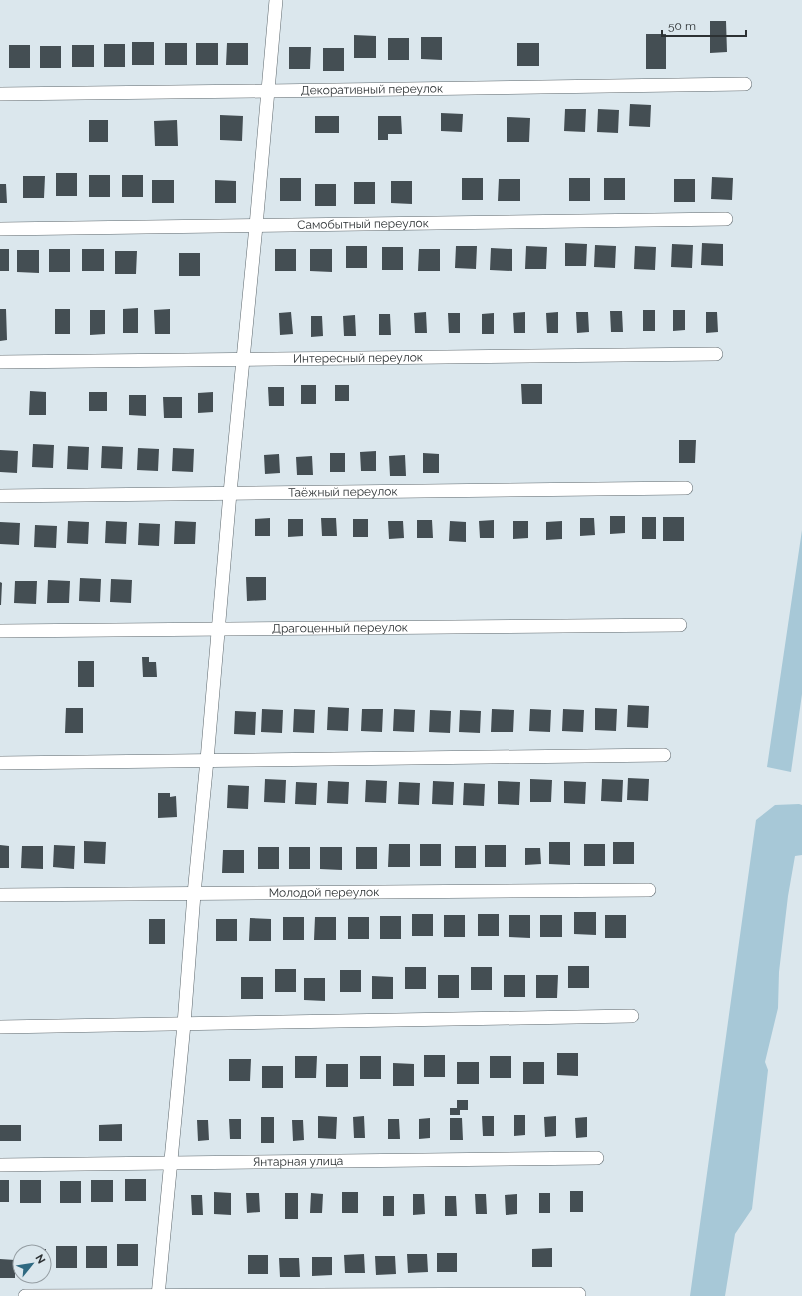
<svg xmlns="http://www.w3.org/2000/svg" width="802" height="1296" font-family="Raleway,sans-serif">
<rect width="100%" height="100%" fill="#dbe7ed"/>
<!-- green -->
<path fill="#a7c8d7" d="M802,530v164l-11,78 -24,-5z
M799,804l3,1v50l-7,1 -7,40 -9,76 -1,36 -13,54 3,8 -16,139 -17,25 -10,62h-35l66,-476 19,-15z"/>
<!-- building -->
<path fill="#444e53" d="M710,21h16l1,31 -17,1z
M646,34h20v35h-20z
M354,35l22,1v22h-22z
M421,37h21v23l-21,-1z
M388,38h21v22h-21z
M132,42h22v23h-22z
M165,43h22v22h-22z
M196,43h22v22h-22z
M227,43h21v22h-22z
M517,43h22v23h-22z
M104,44h21v23h-21z
M9,45h21v23h-21z
M72,45h22v22h-22z
M40,46h21v22h-21z
M289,47h22l-1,22h-21z
M323,48h21v23h-21z
M630,104l21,1 -1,22 -21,-1z
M565,109h21l-1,23 -21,-1z
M598,109l21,1 -1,23 -21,-1z
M441,113l22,1 -1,18 -21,-1z
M220,115l23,1 -1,25 -22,-1z
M315,116h24v17h-24z
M378,116h23l1,18h-14v6h-10z
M507,117l23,1 -1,24h-22z
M89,120h19v22h-19z
M177,120l1,26h-23l-1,-25z
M56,173h21v23h-21z
M89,175h21v22h-21z
M122,175h21v22h-21z
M23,176h22l-1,22h-21z
M712,177l21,1 -1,22 -21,-1z
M280,178h21v23h-21z
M462,178h21v22h-21z
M569,178h21v23h-21z
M604,178h21v22h-21z
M499,179h21v22h-22z
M674,179h21v23h-21z
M152,180h22v23h-22z
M215,180l21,1v22h-21z
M391,181h21v23l-21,-1z
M354,182h21v22h-21z
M0,184h6l1,19h-7z
M315,184h21v22h-21z
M565,243l22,1 -1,22h-21z
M702,243l21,1v22l-22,-1z
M672,244l21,1 -1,23 -21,-1z
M595,245l21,1 -1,22 -21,-1z
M346,246h21v22h-21z
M456,246h21l-1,23 -21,-1z
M526,246l21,1 -1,22h-21z
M635,246l21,1 -1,23 -21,-1z
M382,247h21v23h-21z
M491,248l21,1v22l-22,-1z
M0,249h9v22h-9z
M49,249h21v23h-21z
M82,249h22v22h-22z
M275,249h21v22h-21z
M310,249h22v23l-22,-1z
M419,249h21v22h-22z
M17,250h22v23l-22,-1z
M115,251h22l-1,23h-21z
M179,253h21v23h-21z
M138,308v25h-15v-24z
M0,309h6l1,31 -7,1z
M55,309h15v25h-15z
M170,309v25h-15l-1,-24z
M90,310h15v24l-15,1z
M643,310h12v21h-12z
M673,310h12v20l-12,1z
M610,311h12l1,21h-12z
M291,312l2,22 -13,1 -1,-22z
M426,312l1,21h-12l-1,-20z
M525,312v21h-11l-1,-20z
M558,312v21h-11l-1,-20z
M576,312h12l1,20 -12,1z
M706,312h11l1,20 -12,1z
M448,313h12v20h-11z
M494,313v21h-12v-20z
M379,314h11l1,21h-12z
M355,315l1,21h-12l-1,-20z
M311,316h11l1,20 -12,1z
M521,384h21v20h-20z
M301,385h15v19h-15z
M335,385h14v16h-14z
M268,387h16v19h-15z
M30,391l16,1v23h-17z
M89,392h18v19h-18z
M213,392v20l-15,1v-20z
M129,395h17v21l-17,-1z
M163,397h19v21h-18z
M679,440h17l-1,23h-16z
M33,444l21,1 -1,23 -21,-1z
M68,446l21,1 -1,23 -21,-1z
M102,446l21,1 -1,22 -21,-1z
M138,448l21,1 -1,22 -21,-1z
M173,448l21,1 -1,23 -21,-1z
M0,450l18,1 -1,22 -17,-1z
M376,451v20h-15l-1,-19z
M330,453h15v19h-15z
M423,453l16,1v19h-16z
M279,454l1,19 -15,1 -1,-19z
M405,455l1,21h-16l-1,-20z
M312,456l1,19h-16l-1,-18z
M610,516h15v17l-15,1z
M642,517h14v22h-14z
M663,517h21v24h-21z
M270,518v18h-15v-17z
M321,518h15l1,18h-15z
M580,518h14l1,17 -15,1z
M288,519h15v17l-15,1z
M353,519h15v18h-15z
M417,520h15l1,18h-16z
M494,520v18h-14l-1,-17z
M68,521l21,1 -1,22 -21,-1z
M106,521l21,1 -1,22 -21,-1z
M175,521l21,1 -1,22h-21z
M388,521h15l1,17 -15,1z
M450,521l16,1v20l-17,-1z
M513,521h15v17l-15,1z
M562,521v18l-16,1v-18z
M0,522l20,1 -1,22 -19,-1z
M139,523l21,1 -1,22 -21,-1z
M35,525l22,1 -1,22 -22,-1z
M246,577h20v23l-19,1z
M80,578l21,1 -1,23 -21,-1z
M111,579l21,1 -1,23 -21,-1z
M48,580l22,1 -1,22h-22z
M15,581h22l-1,23 -22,-1z
M0,582l2,1 -1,22h-1z
M142,657h7v5h7l1,15h-14z
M78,661h16v26h-16z
M628,705l21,1 -1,22 -21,-1z
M328,707l21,1 -1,23 -21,-1z
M66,708h17v25h-18z
M595,708l22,1 -1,22 -21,-1z
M262,709l21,1 -1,23 -21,-1z
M294,709l21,1 -1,23 -21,-1z
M362,709h21l-1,23 -21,-1z
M394,709l21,1 -1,22 -21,-1z
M492,709l22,1 -1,22h-22z
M530,709l21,1 -1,22 -21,-1z
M563,709l21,1 -1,22 -21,-1z
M430,710l21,1 -1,22 -21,-1z
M460,710l21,1 -1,22 -21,-1z
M235,711l21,1 -1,23 -21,-1z
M628,778l21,1 -1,22 -21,-1z
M265,779l21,1 -1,23 -21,-1z
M530,779l22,1 -1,22h-21z
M602,779l21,1 -1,22 -21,-1z
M366,780l21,1 -1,22 -21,-1z
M328,781l21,1 -1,22 -21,-1z
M433,781l21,1 -1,23 -21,-1z
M498,781l22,1 -1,23 -21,-1z
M564,781l22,1 -1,22 -21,-1z
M296,782l21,1 -1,22 -21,-1z
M399,782l21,1 -1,22 -21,-1z
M464,783l21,1 -1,22 -21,-1z
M228,785l21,1 -1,23 -21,-1z
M158,793h12v4l6,-1 1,21 -19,1z
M84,841l22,1 -1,22 -21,-1z
M549,842h21v23l-21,-1z
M613,842h21v22h-21z
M389,844h21v23h-22z
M420,844h21v22h-21z
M584,844h21v22h-21z
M0,845l9,1v22h-9z
M54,845l21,1 -1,23 -21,-2z
M485,845h21v22h-21z
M22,846h21v23l-22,-1z
M455,846h21v22h-21z
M258,847h21v22h-21z
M289,847h21v22h-21z
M320,847h22v23l-22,-1z
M356,847h21v22h-21z
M525,848h15l1,16 -16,1z
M223,850h21v23h-22z
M574,912h22v23l-22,-1z
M412,914h21v22h-21z
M478,914h21v22h-21z
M444,915h21v22h-21z
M509,915h21v23l-21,-1z
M540,915h22v22h-22z
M605,915h21v23h-21z
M380,916h21v23h-21z
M283,917h21v23h-21z
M315,917h21v23h-22z
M348,917h21v22h-21z
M250,918l21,1v22h-22z
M149,919h16v25h-16z
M216,919h21v22h-21z
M568,966h21v22h-21z
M405,967h21v22h-21z
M471,967h21v23h-21z
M275,969h21v23h-21z
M340,970h21v22h-21z
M438,975h21v23h-21z
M504,975h21v22h-21z
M536,975h22l-1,23h-21z
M372,976l21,1v22h-21z
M241,977h22v22h-22z
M304,978h21v23l-21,-1z
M557,1053h21v23l-21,-1z
M424,1055h21v22h-21z
M295,1056h22l-1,22h-21z
M360,1056h21v23h-21z
M490,1056h21v22h-21z
M229,1059h22l-1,22h-21z
M457,1062h22v22h-22z
M523,1062h21v22h-21z
M393,1063l21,1v22h-21z
M326,1064h22v23h-22z
M262,1066h21v22h-21z
M457,1100h11v10h-8v5h-10v-7h7z
M514,1115h11v20l-11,1z
M318,1116l19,1 -1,22 -18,-1z
M364,1116l1,22h-11l-1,-21z
M482,1116h12v20h-11z
M556,1116v20l-11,1 -1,-20z
M261,1117h13v26h-13z
M587,1117v20l-11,1 -1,-20z
M430,1118v20l-11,1v-20z
M450,1118h12l1,22h-13z
M229,1119h12v20h-11z
M388,1119h11l1,20h-12z
M197,1120h11l1,20 -11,1z
M292,1120h11l1,20 -11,1z
M122,1124v17h-23v-16z
M0,1125h21v16h-21z
M125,1179h21v22h-21z
M0,1180h9v22h-9z
M20,1180h21v23h-21z
M91,1180h22v22h-22z
M60,1181h21v22h-21z
M570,1191h13v21h-13z
M214,1192l17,1v22l-17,-1z
M342,1192h16v21h-16z
M246,1193h13l1,19 -13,1z
M285,1193h13v26h-13z
M311,1193l12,1 -1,19h-12z
M539,1193h11v20h-11z
M413,1194h11l1,20 -12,1z
M475,1194h11l1,20h-11z
M517,1194v20l-11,1 -1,-20z
M191,1195h11l1,20h-11z
M383,1196h11v20h-11z
M445,1196h11l1,20h-12z
M117,1244h21v22h-21z
M56,1246h21v22h-21z
M86,1246h21v22h-21z
M552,1248v19h-20v-18z
M25,1249h21v22h-2v-19h-19z
M437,1253h20v19h-20z
M364,1254l1,19h-20l-1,-18z
M407,1254h20l1,18 -20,1z
M248,1255h20v19h-20z
M375,1256h20l1,18 -20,1z
M312,1257h20v18l-20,1z
M279,1258h20l1,19h-20z
M0,1259l15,1v18h-15z"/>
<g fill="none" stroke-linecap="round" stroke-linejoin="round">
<defs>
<g id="minor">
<path id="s1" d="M0,94l267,-3 478,-7"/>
<path id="s2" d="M0,229l726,-10"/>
<path id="s3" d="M0,362l716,-8"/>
<path id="s4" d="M0,496l686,-8"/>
<path id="s5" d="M0,631l680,-6"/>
<path d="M0,763l664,-8"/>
<path id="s6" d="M0,895l649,-5"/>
<path d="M0,1027l632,-11"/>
<path id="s7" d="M0,1165l597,-7"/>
<path d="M25,1296l554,-2"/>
<path d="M158,1296l26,-272 10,-130 13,-134 23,-267 26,-267 20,-226"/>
</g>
</defs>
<!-- minor casing -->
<use href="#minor" stroke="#5e686d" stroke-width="14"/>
<!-- minor -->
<use href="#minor" stroke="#fff" stroke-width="13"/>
</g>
<g text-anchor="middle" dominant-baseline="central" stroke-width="4" stroke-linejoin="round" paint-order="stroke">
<!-- street labels -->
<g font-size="12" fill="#2c3133" stroke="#dbe7ed">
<text stroke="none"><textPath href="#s1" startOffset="372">Декоративный переулок</textPath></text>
<text stroke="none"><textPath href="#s2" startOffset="363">Самобытный переулок</textPath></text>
<text stroke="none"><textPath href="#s3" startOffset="358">Интересный переулок</textPath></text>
<text stroke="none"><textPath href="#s4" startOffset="343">Таёжный переулок</textPath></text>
<text stroke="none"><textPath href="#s5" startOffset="340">Драгоценный переулок</textPath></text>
<text stroke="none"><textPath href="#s6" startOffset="324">Молодой переулок</textPath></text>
<text stroke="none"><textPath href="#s7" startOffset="298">Янтарная улица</textPath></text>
</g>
</g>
<!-- north arrow -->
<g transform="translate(32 1264) rotate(60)"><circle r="19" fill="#dbe7ed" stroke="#959ea3"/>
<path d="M0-3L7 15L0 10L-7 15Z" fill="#2e6981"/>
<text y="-6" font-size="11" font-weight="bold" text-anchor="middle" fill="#2c3133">N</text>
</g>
<!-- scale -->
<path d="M662 30v6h84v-6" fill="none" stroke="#2c3133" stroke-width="2"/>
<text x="668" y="30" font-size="12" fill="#2c3133" stroke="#dbe7ed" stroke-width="3" paint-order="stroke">50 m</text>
</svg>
